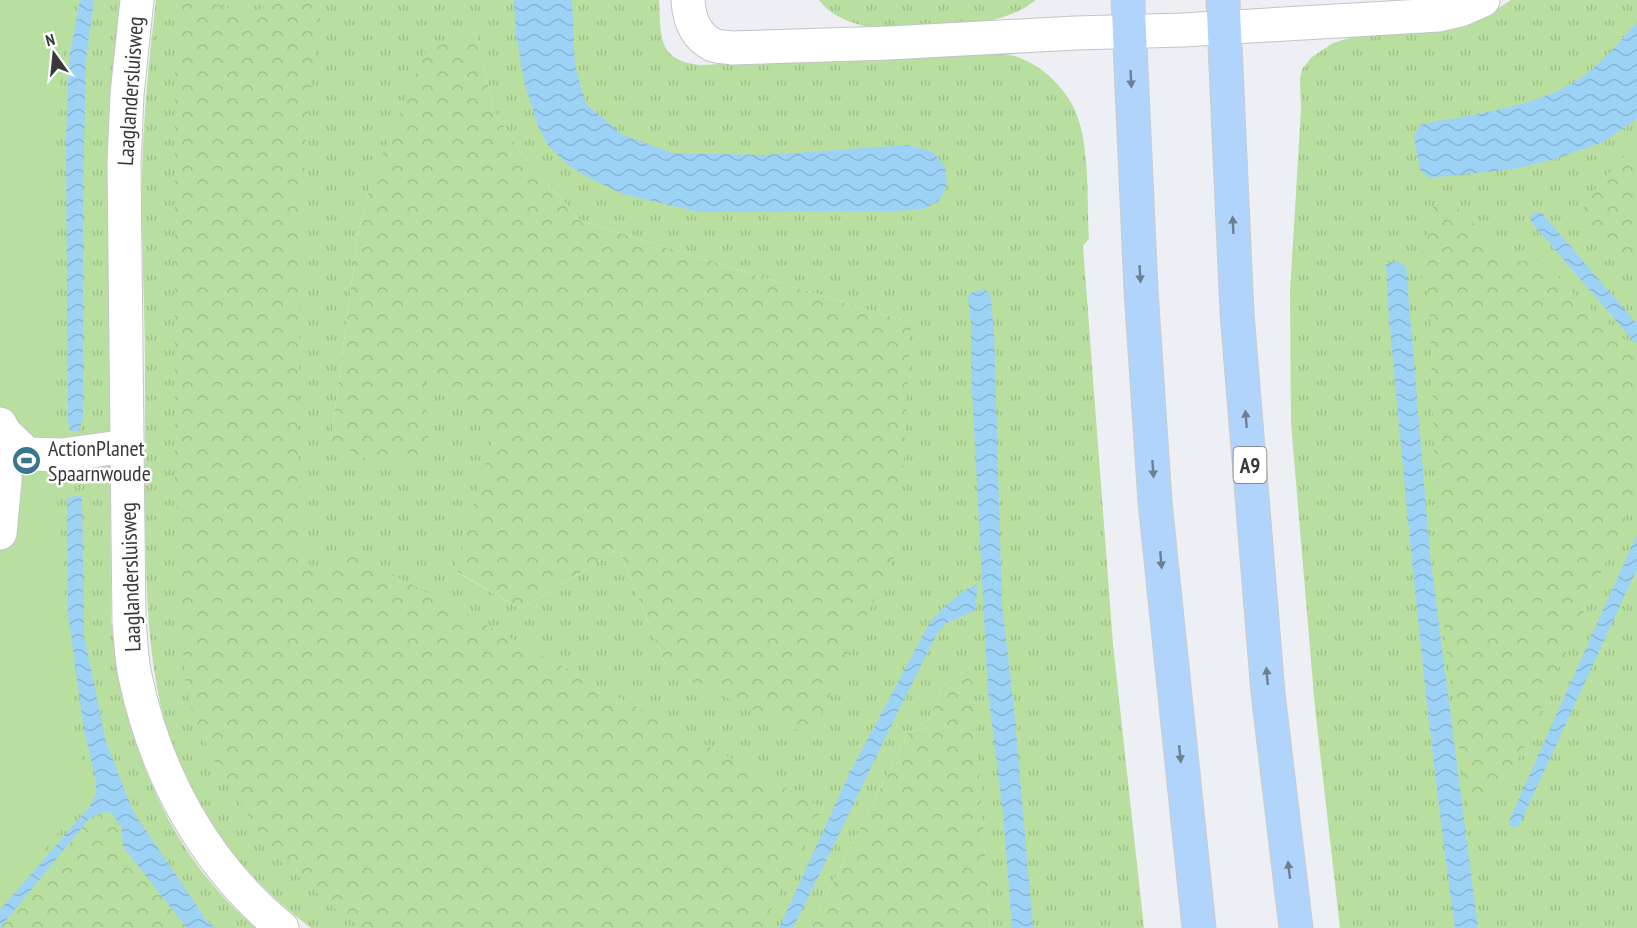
<svg xmlns="http://www.w3.org/2000/svg" width="1637" height="928" font-family="'PT Sans Narrow',sans-serif">
<defs>
<pattern id="grass-tufts" width="24" height="20" patternUnits="userSpaceOnUse" patternTransform="scale(1.5)"><rect width="24" height="20" fill="#b8dfa0"/><path d="M3 7l-1-3M5 7V3M7 7l1-3M15 17l-1-3M17 17v-4M19 17l1-3" fill="none" stroke="#9fc08b"/></pattern>
<pattern id="forest-crowns" width="20" height="18" patternUnits="userSpaceOnUse" patternTransform="scale(1.5)"><rect width="20" height="18" fill="#b8dfa0"/><path d="M2 6a3 3 0 1 1 6 0M12 15a3 3 0 1 1 6 0" fill="none" stroke="#9fc08b"/></pattern>
<pattern id="water-waves" width="16" height="10" patternUnits="userSpaceOnUse" patternTransform="scale(1.5)"><rect width="16" height="10" fill="#9dd2f7"/><path d="M0 5q4-4 8 0t8 0" fill="none" stroke="#88b5d5"/></pattern>
</defs>
<rect width="100%" height="100%" fill="#eeeff4"/>
<!-- grass -->
<path fill="url(#grass-tufts)" fill-rule="evenodd" d="M0,0h121l-11,95 -1,33 2,492c13,116 52,230 145,308h-256z
M156,0h503c2,36 -2,61 42,65 76,-4 151,-8 227,-10 27,-1 59,-6 86,1 26,7 52,32 62,57 14,33 11,89 13,126l-6,7 30,398 31,284h-154l-19,-261 -28,19 -18,42 -17,5 -95,189v6h-502c-56,-42 -103,-94 -130,-159 -28,-68 -33,-134 -35,-207 -2,-63 -1,-125 -1,-188 0,-65 -4,-131 -3,-197 1,-59 7,-118 14,-177zM476,32l17,76 27,44 61,69 330,102 -243,348 -49,-122 -98,60 -66,-38 43,-145 -77,-65 -90,79 27,-207 13,-51z
M819,0h217c-32,26 -77,24 -115,26 -15,1 -31,4 -46,2 -20,-3 -44,-11 -56,-28z
M1511,0h126v928h-297l-25,-220 -24,-285 -1,-132 11,-182 -1,-30 2,-10 10,-12 21,-14 26,-8 135,-24z"/>
<!-- forest -->
<path fill="url(#forest-crowns)" d="M185,0c21,0 40,5 59,16l36,-16h43l-15,110 -7,109 -3,231 4,101 18,30 30,-30 472,257 -60,120h-399l-23,-15 -67,-59 -54,-84 -24,-49 -10,-35 -10,-211v-407z
M476,31l17,77 27,44 61,69 330,102 -12,224 -88,189 -143,-65 -49,-122 -98,60 -67,-39 43,-144 -75,-64 8,98 -54,5 -45,-25 27,-207 13,-51 55,-131z
M1637,142v130l-42,-38 -13,-18 5,-18z
M1438,201l14,2 24,23 17,27 16,9 33,-2 39,41 35,29 21,24v138l-129,291 -40,37 -30,-239 -1,-99 -3,-34 -5,-151 -9,-23 2,-25 6,-20 -2,-13z
M972,666l18,262h-177v-6l95,-189 17,-5 18,-42z
M103,811l9,2 9,14 3,21 63,80h-187l89,-109z"/>
<!-- park -->
<path fill="#b8dfa0" d="M0,0h71l-12,89 -3,61 1,82 -8,57 7,197 6,59 7,120 5,60 5,26 13,35 -2,9 -90,108z"/>
<!-- water -->
<path fill="url(#water-waves)" d="M80,0h14l-8,59 -3,136v222l-4,14h-9l-2,-10 -2,-279 3,-84z
M514,0h58l3,66 11,38 37,31 50,18 92,2 143,-10 25,7 12,14 2,19 -8,16 -16,8 -26,2 -199,1 -75,-18 -34,-16 -21,-13 -21,-21 -9,-18 -13,-41 -9,-50z
M1637,22v97l-34,23 -45,16 -44,11 -84,9 -10,-8 -6,-33 6,-12c57,-12 123,-17 170,-54 17,-14 32,-32 47,-49z
M1536,212l6,1 95,111v21l-105,-122 -2,-7z
M1398,261l8,6 24,287 48,374h-23c-29,-207 -48,-414 -67,-622l-2,-42z
M984,289l6,4 4,38 8,274 12,102 19,221h-21l-9,-115 -15,-121 -17,-321v-48l-3,-25 2,-5z
M82,496l2,140 22,106 27,69 74,110 9,7h-29l-63,-80 -3,-21 -9,-14 -9,-1 -14,7 -89,109v-18l91,-105 5,-12v-12l-12,-51 -16,-116 -1,-117z
M1637,534v35l-118,257 -5,2 -4,-2 -1,-5z
M977,584l-1,26 -31,14 -8,10c-50,97 -95,197 -144,294h-14l70,-154 81,-152c14,-16 28,-29 47,-38z"/>
<g fill="none" stroke-linecap="round" stroke-linejoin="round">
<defs>
<path id="minor" d="M137,0l-10,94 -3,69 5,459c2,18 2,36 6,54 21,99 69,188 147,252
M688,0c1,18 7,36 25,45 5,2 13,2 19,3l157,-5 187,-10 107,-3 256,-15 21,-5 23,-10
M0,424l5,9 22,21 35,1 65,-9
M0,533l5,-52v-48"/>
<path id="highway" d="M1128,0l13,290 14,212 44,426
M1223,0l14,313 31,380 28,235"/>
</defs>
<!-- minor casing -->
<use href="#minor" stroke="#c3c4c9" stroke-width="35"/>
<!-- highway casing -->
<use href="#highway" stroke="#ccc" stroke-width="35"/>
<!-- minor -->
<use href="#minor" stroke="#fff" stroke-width="33"/>
<!-- highway -->
<use href="#highway" stroke="#b0d4fc" stroke-width="33"/>
</g>
<!-- one-way arrows -->
<defs><path id="oneway-solid" d="M-6-.8H1V-3.2L6.5 0L1 3.2V.8H-6Z" transform="scale(1.5)"/></defs>
<g fill="#6f7f92">
<use href="#oneway-solid" transform="translate(1131 79) rotate(87)"/>
<use href="#oneway-solid" transform="translate(1233 225) rotate(-93)"/>
<use href="#oneway-solid" transform="translate(1140 274) rotate(87)"/>
<use href="#oneway-solid" transform="translate(1246 419) rotate(-95)"/>
<use href="#oneway-solid" transform="translate(1153 469) rotate(86)"/>
<use href="#oneway-solid" transform="translate(1161 560) rotate(85)"/>
<use href="#oneway-solid" transform="translate(1267 676) rotate(-95)"/>
<use href="#oneway-solid" transform="translate(1180 754) rotate(84)"/>
<use href="#oneway-solid" transform="translate(1289 870) rotate(-97)"/>
</g>
<!-- icons -->
<defs>
<symbol id="stadium-disc" viewBox="-11 -11 22 22"><circle r="9.5" fill="#39758c" stroke="#fff"/><path d="M0-5a6.5 5 0 1 0 0 10a6.5 5 0 1 0 0-10ZM-3.5-1.8h7v3.6h-7Z" fill="#fff"/></symbol>
</defs>
<g fill-rule="evenodd">
<use href="#stadium-disc" x="10" y="444" width="33" height="33"/>
</g>
<g text-anchor="middle" dominant-baseline="central" stroke-width="5" stroke-linejoin="round" paint-order="stroke">
<!-- shield labels -->
<rect fill="#fff" stroke="#747476" stroke-width="1.5" x="1233.5" y="447" width="33" height="36" rx="4.5"/>
<g font-size="21" font-weight="bold" fill="#39393b">
<text x="1250" y="465">A9</text>
</g>
<!-- street labels -->
<g font-size="22" fill="#39393b" stroke="#fff">
<text transform="translate(130 91) rotate(-86)">Laaglandersluisweg</text>
<text transform="translate(130 577) rotate(-92)">Laaglandersluisweg</text>
</g>
<!-- poi labels -->
<g font-size="22" fill="#39393b" stroke="#fff" text-anchor="start">
<text x="48" y="448">ActionPlanet<tspan x="48" dy="25">Spaarnwoude</tspan></text>
</g>
</g>
<!-- north arrow -->
<g transform="translate(54 54) rotate(345)" stroke="#ffffff" stroke-width="4.5" paint-order="stroke">
<path d="M0-4.5L10 22L0 15L-10 22Z" fill="#39393b"/>
<text y="-9" font-size="16" font-weight="bold" text-anchor="middle" fill="#39393b">N</text>
</g>
</svg>
